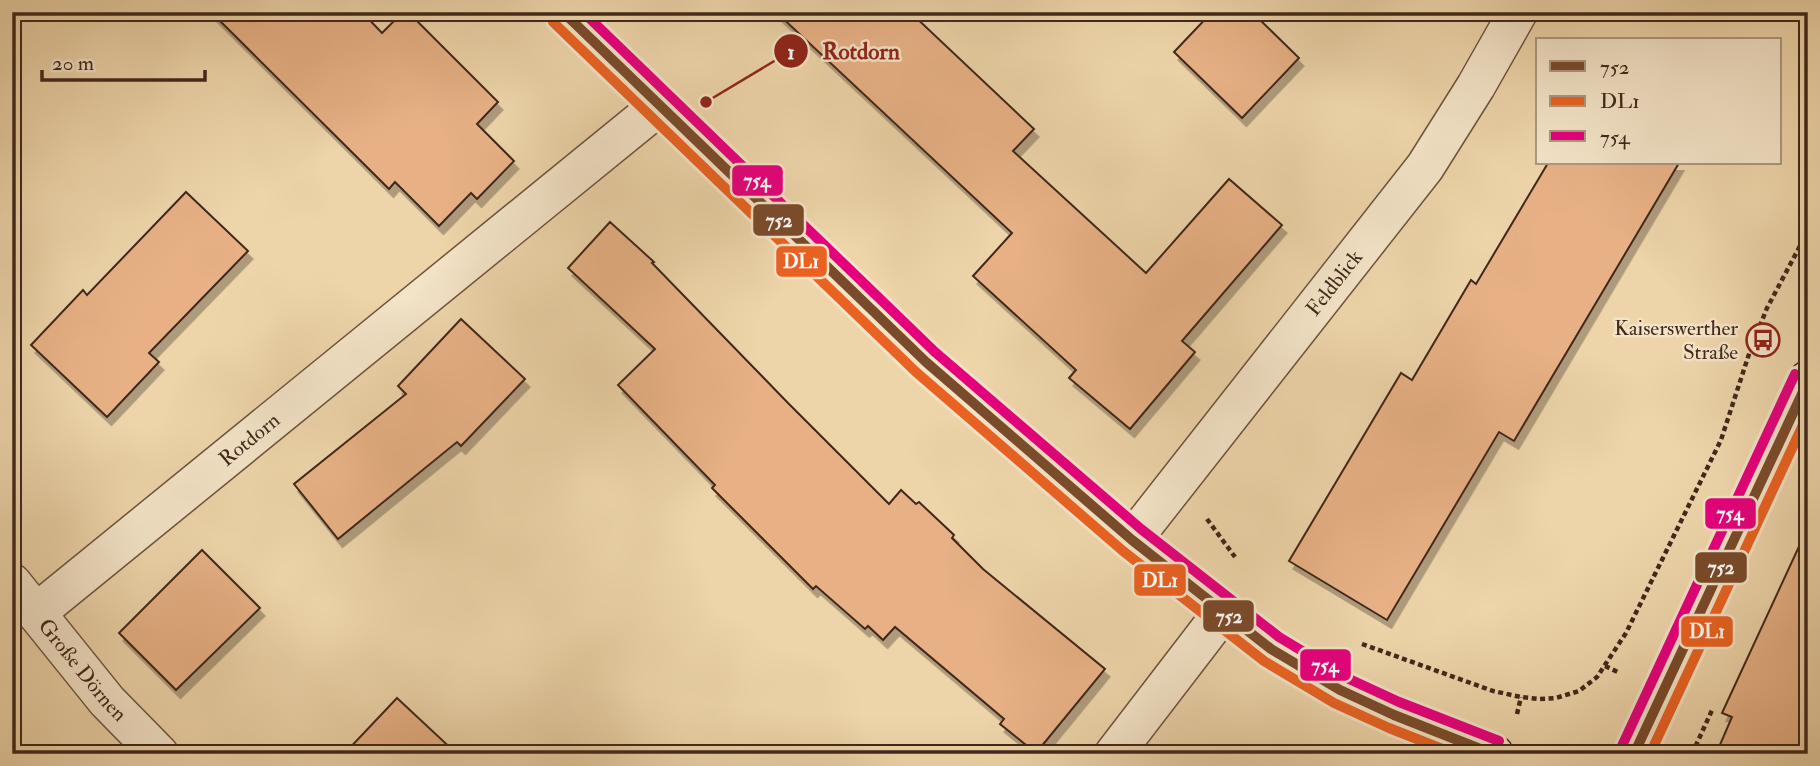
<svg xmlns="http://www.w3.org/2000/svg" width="1820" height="766" font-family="'IM FELL Double Pica',serif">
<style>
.building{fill:#e7b185;stroke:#41281b;stroke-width:2;filter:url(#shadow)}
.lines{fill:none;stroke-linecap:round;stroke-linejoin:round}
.street-casing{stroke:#6c533e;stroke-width:41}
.secondary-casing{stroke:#41281b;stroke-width:41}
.path{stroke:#41281b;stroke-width:4.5;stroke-dasharray:5 3.5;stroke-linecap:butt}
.street{stroke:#f3e3c7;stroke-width:38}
.secondary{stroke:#f3e3c7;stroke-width:38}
.bus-1-casing{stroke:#f3e3c7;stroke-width:16}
.bus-2-casing{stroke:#f3e3c7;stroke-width:16}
.bus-3-casing{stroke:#f3e3c7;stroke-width:16}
.bus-1{stroke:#7a4b2a;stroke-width:10}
.bus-2{stroke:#e96222;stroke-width:10}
.bus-3{stroke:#e5007d;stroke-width:10}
.labels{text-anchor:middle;stroke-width:5;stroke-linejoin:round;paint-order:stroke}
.street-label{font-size:21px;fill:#41281b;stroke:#f3e3c7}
.poi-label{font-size:21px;fill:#41281b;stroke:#f3e3c7;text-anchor:end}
.leader{fill:none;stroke:#8f2418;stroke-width:2.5}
.callout-dot{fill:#8f2418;stroke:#f3e3c7;stroke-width:2.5}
.mark-label{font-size:21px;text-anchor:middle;font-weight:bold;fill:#fff}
.callout-label{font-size:23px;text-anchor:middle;font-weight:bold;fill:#8f2418;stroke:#f3e3c7;stroke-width:5;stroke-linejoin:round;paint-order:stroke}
.line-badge{stroke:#f3e3c7;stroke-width:2.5}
.badge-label{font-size:19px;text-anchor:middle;font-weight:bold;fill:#fff}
</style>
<defs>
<filter id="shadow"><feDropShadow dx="4.5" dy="8" stdDeviation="0" flood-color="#0004"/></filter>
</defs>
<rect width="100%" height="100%" fill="#edd4a9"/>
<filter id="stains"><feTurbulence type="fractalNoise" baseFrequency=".00286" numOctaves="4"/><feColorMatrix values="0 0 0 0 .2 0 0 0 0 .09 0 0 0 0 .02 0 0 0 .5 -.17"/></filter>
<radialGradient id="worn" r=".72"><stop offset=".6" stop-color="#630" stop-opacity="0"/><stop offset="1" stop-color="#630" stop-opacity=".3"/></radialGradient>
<g class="building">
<path d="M211 12H362L382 33 403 12H408L498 102 477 124 514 161 477 199 471 193 439 226 395 182 389 189Z"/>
<path d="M776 12H910L1034 129 1013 151 1146 273 1229 179 1282 225 1182 341 1195 352 1130 429 1069 378 1076 370 973 276 1012 233Z"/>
<path d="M1212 12H1252L1299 58 1242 118 1174 52Z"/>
<path d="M1548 163H1679L1514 441 1499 432 1387 620 1289 561 1401 373 1412 380 1471 280 1476 284Z"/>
<path d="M186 192 248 251 149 353 159 362 107 417 31 345 83 290 87 295Z"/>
<path d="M610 222 654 262 652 263 789 404 889 504 901 490 916 504 919 502 954 535 952 538 983 569 1105 669 1036 753 1000 724 1004 719 895 627 883 640 868 626 865 629 816 586 813 589 712 488 715 485 618 385 655 349 568 268Z"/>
<path d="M461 319 525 379 461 446 457 442 338 539 294 484 406 394 398 386Z"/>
<path d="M1808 527V754H1716L1732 717 1722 713Z"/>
<path d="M202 550 260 608 176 690 119 633Z"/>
<path d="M397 698 457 754H344Z"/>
</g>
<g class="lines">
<defs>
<g id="street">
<path id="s1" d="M1132 540 1425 167 1476 86 1518 12"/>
<path id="s2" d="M12 583 107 701 159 754"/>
<path id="s3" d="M36 613 659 106"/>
<path d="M1114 754 1223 612"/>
</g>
<g id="secondary">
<path d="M563 12 659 106 926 362 1132 540 1271 649 1340 690 1394 715 1494 754"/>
<path d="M1634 754 1808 380"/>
</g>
</defs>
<use href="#street" class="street-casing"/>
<use href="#secondary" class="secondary-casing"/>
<g class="path">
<path d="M1207 519 1235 557"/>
<path d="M1362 644 1493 691 1521 697 1539 699 1556 698 1579 691 1597 677 1626 633 1721 440 1750 351 1767 308 1808 231"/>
<path d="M1605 666 1620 673"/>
<path d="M1517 714 1521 697"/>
<path d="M1692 754 1713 708"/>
</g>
<use href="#street" class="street"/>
<use href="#secondary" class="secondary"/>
<defs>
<g id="bus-1">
<path d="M563 12 926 362 1132 540 1271 649 1340 690 1394 715 1493 754"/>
<path d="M1634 754 1808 381"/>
</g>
<g id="bus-2">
<path d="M553 22 916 372 1123 551 1264 661 1334 703 1389 728 1455 754"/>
<path d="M1650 754 1808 414"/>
</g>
<g id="bus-3">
<path d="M583 12 935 352 1141 529 1279 637 1347 678 1399 702 1499 741"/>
<path d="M1621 748 1795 374"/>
</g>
</defs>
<use href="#bus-1" class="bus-1-casing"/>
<use href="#bus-2" class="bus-2-casing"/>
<use href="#bus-3" class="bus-3-casing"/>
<use href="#bus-1" class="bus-1"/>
<use href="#bus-2" class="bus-2"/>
<use href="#bus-3" class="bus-3"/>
</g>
<defs>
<symbol id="bus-ring" viewBox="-11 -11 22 22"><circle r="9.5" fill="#f3e3c7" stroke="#8f2418" stroke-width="1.5"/><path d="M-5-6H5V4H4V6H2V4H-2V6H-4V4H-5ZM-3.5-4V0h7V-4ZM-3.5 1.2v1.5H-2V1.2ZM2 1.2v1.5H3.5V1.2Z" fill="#8f2418"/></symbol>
</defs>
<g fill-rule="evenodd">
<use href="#bus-ring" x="1744" y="321" width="38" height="38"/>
</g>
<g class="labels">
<g class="street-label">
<text dy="7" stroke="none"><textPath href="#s1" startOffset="327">Feldblick</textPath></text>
<text dy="7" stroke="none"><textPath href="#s3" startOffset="275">Rotdorn</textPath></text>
<text dy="7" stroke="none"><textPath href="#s2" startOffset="112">Große Dörnen</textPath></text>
</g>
<g class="poi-label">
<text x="1738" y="335">Kaiserswerther<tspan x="1738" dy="24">Straße</tspan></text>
</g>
</g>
<path class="leader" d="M706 102L791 51"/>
<g class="callout-dot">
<circle cx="706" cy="102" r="7"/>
<circle cx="791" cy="51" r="18"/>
</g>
<g class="mark-label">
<text x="791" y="59">1</text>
</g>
<g class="callout-label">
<text x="861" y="59">Rotdorn</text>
</g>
<g class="line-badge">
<rect x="731" y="164" width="53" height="33" rx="7" fill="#e5007d"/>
<rect x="752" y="203" width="53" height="34" rx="7" fill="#7a4b2a"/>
<rect x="775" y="245" width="53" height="33" rx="7" fill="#e96222"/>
<rect x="1704" y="497" width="53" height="33" rx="7" fill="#e5007d"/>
<rect x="1694" y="551" width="54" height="33" rx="7" fill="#7a4b2a"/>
<rect x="1133" y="563" width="54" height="34" rx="7" fill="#e96222"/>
<rect x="1202" y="599" width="53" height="34" rx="7" fill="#7a4b2a"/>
<rect x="1680" y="615" width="54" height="33" rx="7" fill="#e96222"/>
<rect x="1299" y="648" width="53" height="34" rx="7" fill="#e5007d"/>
</g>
<g class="badge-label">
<text x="757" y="187">754</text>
<text x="779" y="227">752</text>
<text x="801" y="268">DL1</text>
<text x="1730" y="520">754</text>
<text x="1721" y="574">752</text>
<text x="1160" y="587">DL1</text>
<text x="1229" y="623">752</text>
<text x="1707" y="638">DL1</text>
<text x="1325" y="672">754</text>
</g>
<rect width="1820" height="766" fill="none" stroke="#edd4a9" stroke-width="42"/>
<rect x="14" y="14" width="1792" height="738" fill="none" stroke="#41281b" stroke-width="3.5"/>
<rect x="21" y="21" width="1778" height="724" fill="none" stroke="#41281b" stroke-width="2"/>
<rect x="1536" y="38" width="245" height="126" fill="#f3e3c7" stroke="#ac9882" stroke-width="2"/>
<rect x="1550" y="61" width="35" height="10" fill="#7a4b2a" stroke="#ac9882" stroke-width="2"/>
<text x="1600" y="74" font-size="21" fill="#41281b">752</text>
<rect x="1550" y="96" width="35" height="10" fill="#e96222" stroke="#ac9882" stroke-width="2"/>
<text x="1600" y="108" font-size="21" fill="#41281b">DL1</text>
<rect x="1550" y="131" width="35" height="10" fill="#e5007d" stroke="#ac9882" stroke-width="2"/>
<text x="1600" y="144" font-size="21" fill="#41281b">754</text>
<path d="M42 70v10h163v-10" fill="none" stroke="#41281b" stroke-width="3.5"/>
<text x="52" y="70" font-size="21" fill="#41281b" stroke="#f3e3c7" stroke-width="5" paint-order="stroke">20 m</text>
<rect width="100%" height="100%" filter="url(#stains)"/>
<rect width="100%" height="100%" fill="url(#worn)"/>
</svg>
